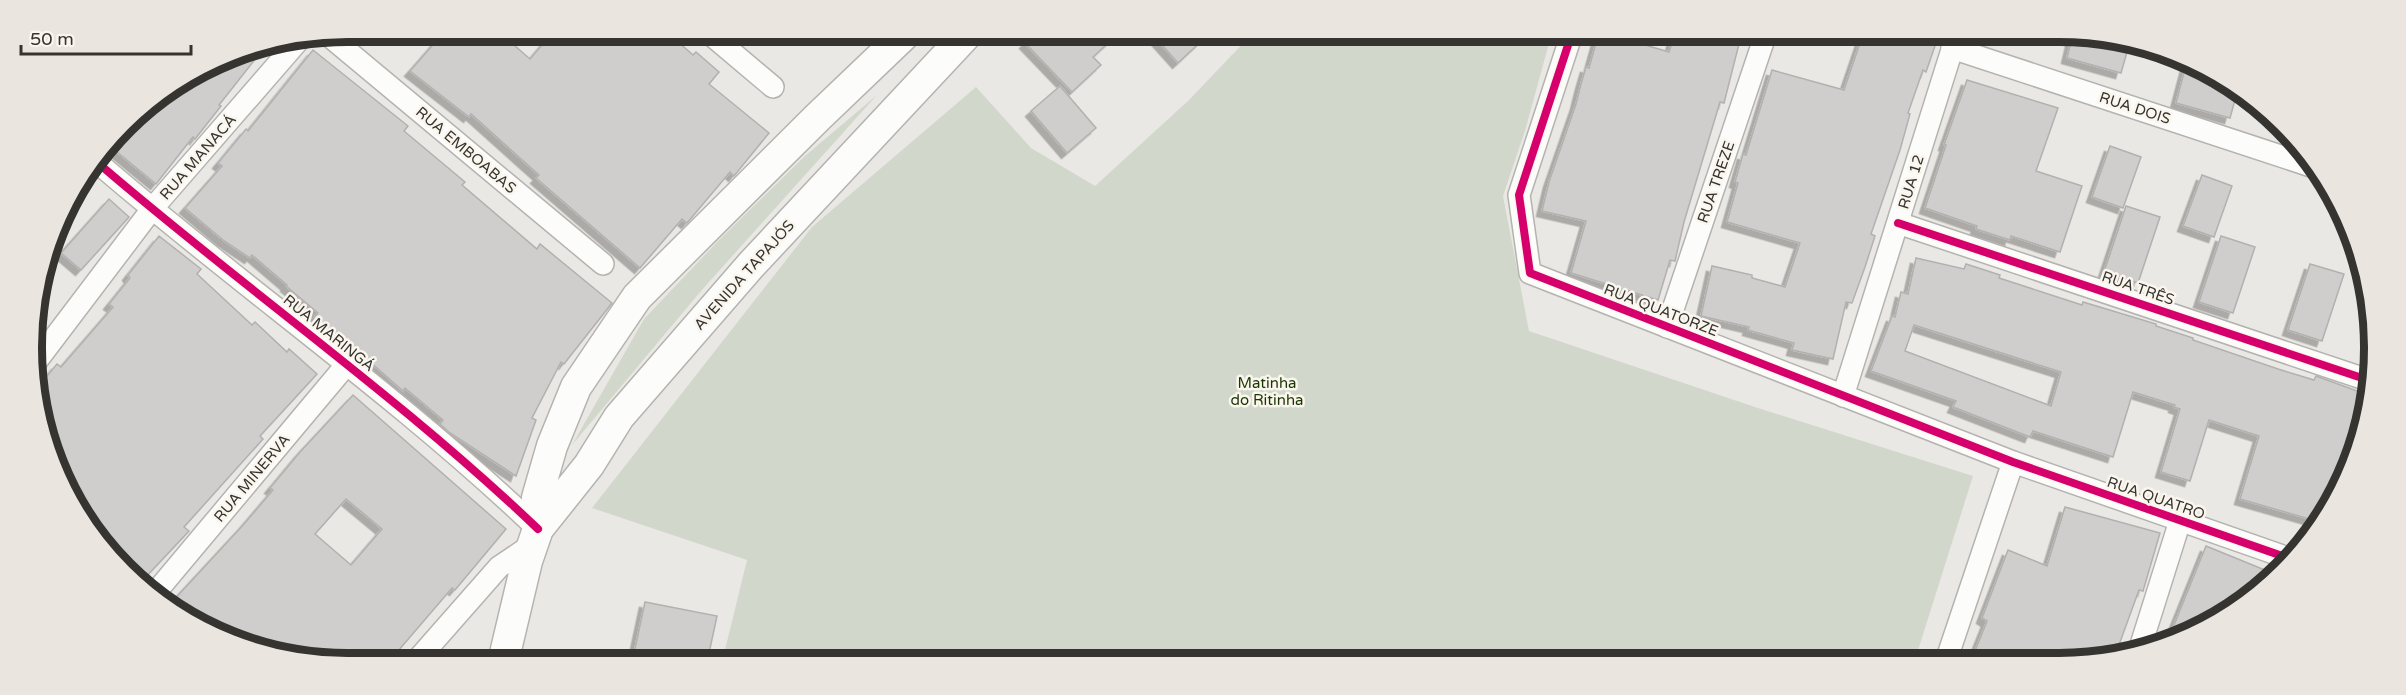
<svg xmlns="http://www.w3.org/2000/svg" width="2406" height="695" font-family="'Varela Round',sans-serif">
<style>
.green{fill:#d1d8cb}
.building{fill:#d0cecd;stroke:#b2b0b0;stroke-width:1.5;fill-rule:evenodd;filter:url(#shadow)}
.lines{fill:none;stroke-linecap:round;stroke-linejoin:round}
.minor-casing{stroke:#b5b3b0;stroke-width:24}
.secondary-casing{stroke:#b5b3b0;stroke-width:33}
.minor{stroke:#fcfcfb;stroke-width:21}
.secondary{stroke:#fcfcfb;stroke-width:30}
.cycleway-casing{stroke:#faf6ee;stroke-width:11}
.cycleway{stroke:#d6006c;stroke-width:8}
.labels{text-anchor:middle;stroke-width:5;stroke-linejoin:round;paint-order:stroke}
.street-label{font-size:15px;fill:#363431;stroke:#faf6ee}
.park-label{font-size:15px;fill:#1a3503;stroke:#faf6ee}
.rim{fill:none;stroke:#363431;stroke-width:8}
</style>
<defs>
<filter id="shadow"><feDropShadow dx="-5.5" dy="5.5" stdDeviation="0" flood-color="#0004"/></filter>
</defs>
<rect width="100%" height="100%" fill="#eae8e4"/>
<g class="green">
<path d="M1251 35 1551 36 1525 131 1503 196 1529 331 1755 407 1973 476 1915 660 723 658 747 560 592 508 812 227 976 87 1031 148 1095 186 1189 100Z"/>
<path d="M877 95 701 291 572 445 644 319 718 241 805 156Z"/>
</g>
<g class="building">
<path d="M444 32H499L530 59 553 32 668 33 693 55 696 52 719 72 709 84 769 133 734 176 730 172 687 223 682 219 640 268 536 178 539 175 471 114 469 117 410 71Z"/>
<path d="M1035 34H1118L1093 57 1101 65 1072 92 1025 43Z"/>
<path d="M1152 34H1209L1178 63Z"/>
<path d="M1598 36H1615L1669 52 1674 36H1726L1740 40 1724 103 1720 102 1684 222 1675 261 1670 260 1658 300 1571 273 1586 221 1542 211 1549 182 1576 104 1581 84 1586 67 1589 68Z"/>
<path d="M1862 37H1926L1937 40 1926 72 1923 70 1908 113 1910 114 1900 150 1871 234 1875 236 1865 267 1852 303 1846 302 1833 359 1792 350 1794 343 1748 330 1749 327 1701 316 1712 266 1752 275V278L1785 287 1800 243 1727 222 1738 183 1735 182 1743 154 1746 155 1772 70 1844 90Z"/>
<path d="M2072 37 2120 38 2130 42 2121 73 2067 58Z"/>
<path d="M264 48 219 105 221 106 195 139 193 137 156 184 111 147 139 110 227 55Z"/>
<path d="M313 50 408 126 404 131 465 182 462 185 537 249 540 244 612 303 564 364 561 362 532 418 536 420 516 476 450 433 440 424 443 420 405 388 403 391 343 338 342 340 314 317 318 313 286 286 287 285 252 255 250 258 223 240 185 208 222 166 218 163 246 129 248 131Z"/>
<path d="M2186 65 2234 85 2238 89 2230 118 2176 103Z"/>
<path d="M1967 80 2058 108 2036 171 2082 186 2060 252 2011 236 2010 240 1976 229 1977 226 1925 208 1946 145H1944Z"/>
<path d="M1060 86 1096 128 1067 153 1031 111Z"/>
<path d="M2110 146 2141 157 2123 208 2092 197Z"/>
<path d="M2202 175 2232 186 2214 237 2183 226Z"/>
<path d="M109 199 129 217 81 270 61 253Z"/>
<path d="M2126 206 2160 217 2138 283 2104 272Z"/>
<path d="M159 236 201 269 197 274 252 325 255 322 287 352 289 349 317 374 260 436 263 439 184 527 189 531 143 580 97 540 42 430 38 387 57 364 61 367 113 307 109 304 130 278 128 275Z"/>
<path d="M2221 236 2255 247 2233 313 2199 302Z"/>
<path d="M1916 258 1964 269 1966 264 2000 275 1999 278 2082 305 2083 302 2156 324V326L2193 338V340L2278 369 2314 380 2316 376 2368 395V409L2332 505 2320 522 2240 499 2259 436 2209 420 2190 481 2161 472 2180 409 2174 407 2175 405 2133 392 2113 457 2033 431 2030 437 1953 407 1956 401 1871 371 1892 316 1895 317 1901 292 1908 294ZM1914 325 2061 372 2051 406 1905 351Z"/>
<path d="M2310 264 2344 274 2322 341 2288 330Z"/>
<path d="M353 395 506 529 455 590 452 588 392 658 286 657 268 644 263 649 189 621 170 604 244 524 273 490 270 488 300 452ZM346 499 382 529 351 565 315 534Z"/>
<path d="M2065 507 2160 533 2143 591 2139 590 2115 656 2099 661H1971L1987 621 1982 618 2008 550 2047 566Z"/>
<path d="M2206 546 2277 575 2198 631 2168 640Z"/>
<path d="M645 602 717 616 708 658H633Z"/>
</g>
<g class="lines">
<defs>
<g id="minor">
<path d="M709 33 773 87"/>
<path d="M328 35 603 264"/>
<path d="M1571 36 1519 195 1530 273 2013 462 2291 559"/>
<path d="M1952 48 2317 168"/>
<path d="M98 163C243 288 400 397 538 529"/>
<path d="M1898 223 2368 380"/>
<path d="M1667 327 1765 36"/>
<path d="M36 362 152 209 298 41"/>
<path d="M1843 396 1956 37"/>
<path d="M156 592 347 364"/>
<path d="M2140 648 2180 521"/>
<path d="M419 658 499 567 533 544"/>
<path d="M1946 661 2013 462"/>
</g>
<g id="secondary">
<path d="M538 529 537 498 552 446 576 387 637 297 817 118 906 33"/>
<path d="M504 658 527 561 538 529 589 465 619 417 751 265 967 34"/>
</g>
</defs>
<use href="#minor" class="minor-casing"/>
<use href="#secondary" class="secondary-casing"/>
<use href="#minor" class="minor"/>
<use href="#secondary" class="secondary"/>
<defs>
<g id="cycleway">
<path d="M1571 36 1519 195 1530 273 2013 462 2291 559"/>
<path d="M98 163C243 288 400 397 538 529"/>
<path d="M1898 223 2368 380"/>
</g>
</defs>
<use href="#cycleway" class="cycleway-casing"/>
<use href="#cycleway" class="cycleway"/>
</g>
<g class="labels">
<g class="street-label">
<text transform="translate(2135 108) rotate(18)" y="5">RUA DOIS</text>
<text transform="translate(466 150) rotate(40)" y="5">RUA EMBOABAS</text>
<text transform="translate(198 157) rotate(-49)" y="5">RUA MANACÁ</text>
<text transform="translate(1716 182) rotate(-71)" y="5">RUA TREZE</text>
<text transform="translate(1911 182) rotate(-73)" y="5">RUA 12</text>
<text transform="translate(744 275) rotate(-48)" y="5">AVENIDA TAPAJÓS</text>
<text transform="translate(2138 288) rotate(19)" y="5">RUA TRÊS</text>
<text transform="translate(1661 310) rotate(21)" y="5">RUA QUATORZE</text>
<text transform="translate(329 333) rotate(39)" y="5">RUA MARINGÁ</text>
<text transform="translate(252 478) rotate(-50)" y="5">RUA MINERVA</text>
<text transform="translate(2156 498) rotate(19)" y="5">RUA QUATRO</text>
</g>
<g class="park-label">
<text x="1267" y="388">Matinha<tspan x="1267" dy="17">do Ritinha</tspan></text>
</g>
</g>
<path d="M0 0H2406V695H0ZM347 42H2059A305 305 0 0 1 2364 347V348A305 305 0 0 1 2059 653H347A305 305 0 0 1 42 348V347A305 305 0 0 1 347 42Z" fill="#eae6df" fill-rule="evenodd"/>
<path class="rim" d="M347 42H2059A305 305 0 0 1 2364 347V348A305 305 0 0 1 2059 653H347A305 305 0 0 1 42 348V347A305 305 0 0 1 347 42Z"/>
<path d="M21 45v9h170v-9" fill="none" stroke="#363431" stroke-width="3"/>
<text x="30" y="45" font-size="18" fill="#363431" stroke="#faf6ee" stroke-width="4.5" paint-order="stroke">50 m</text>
</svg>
